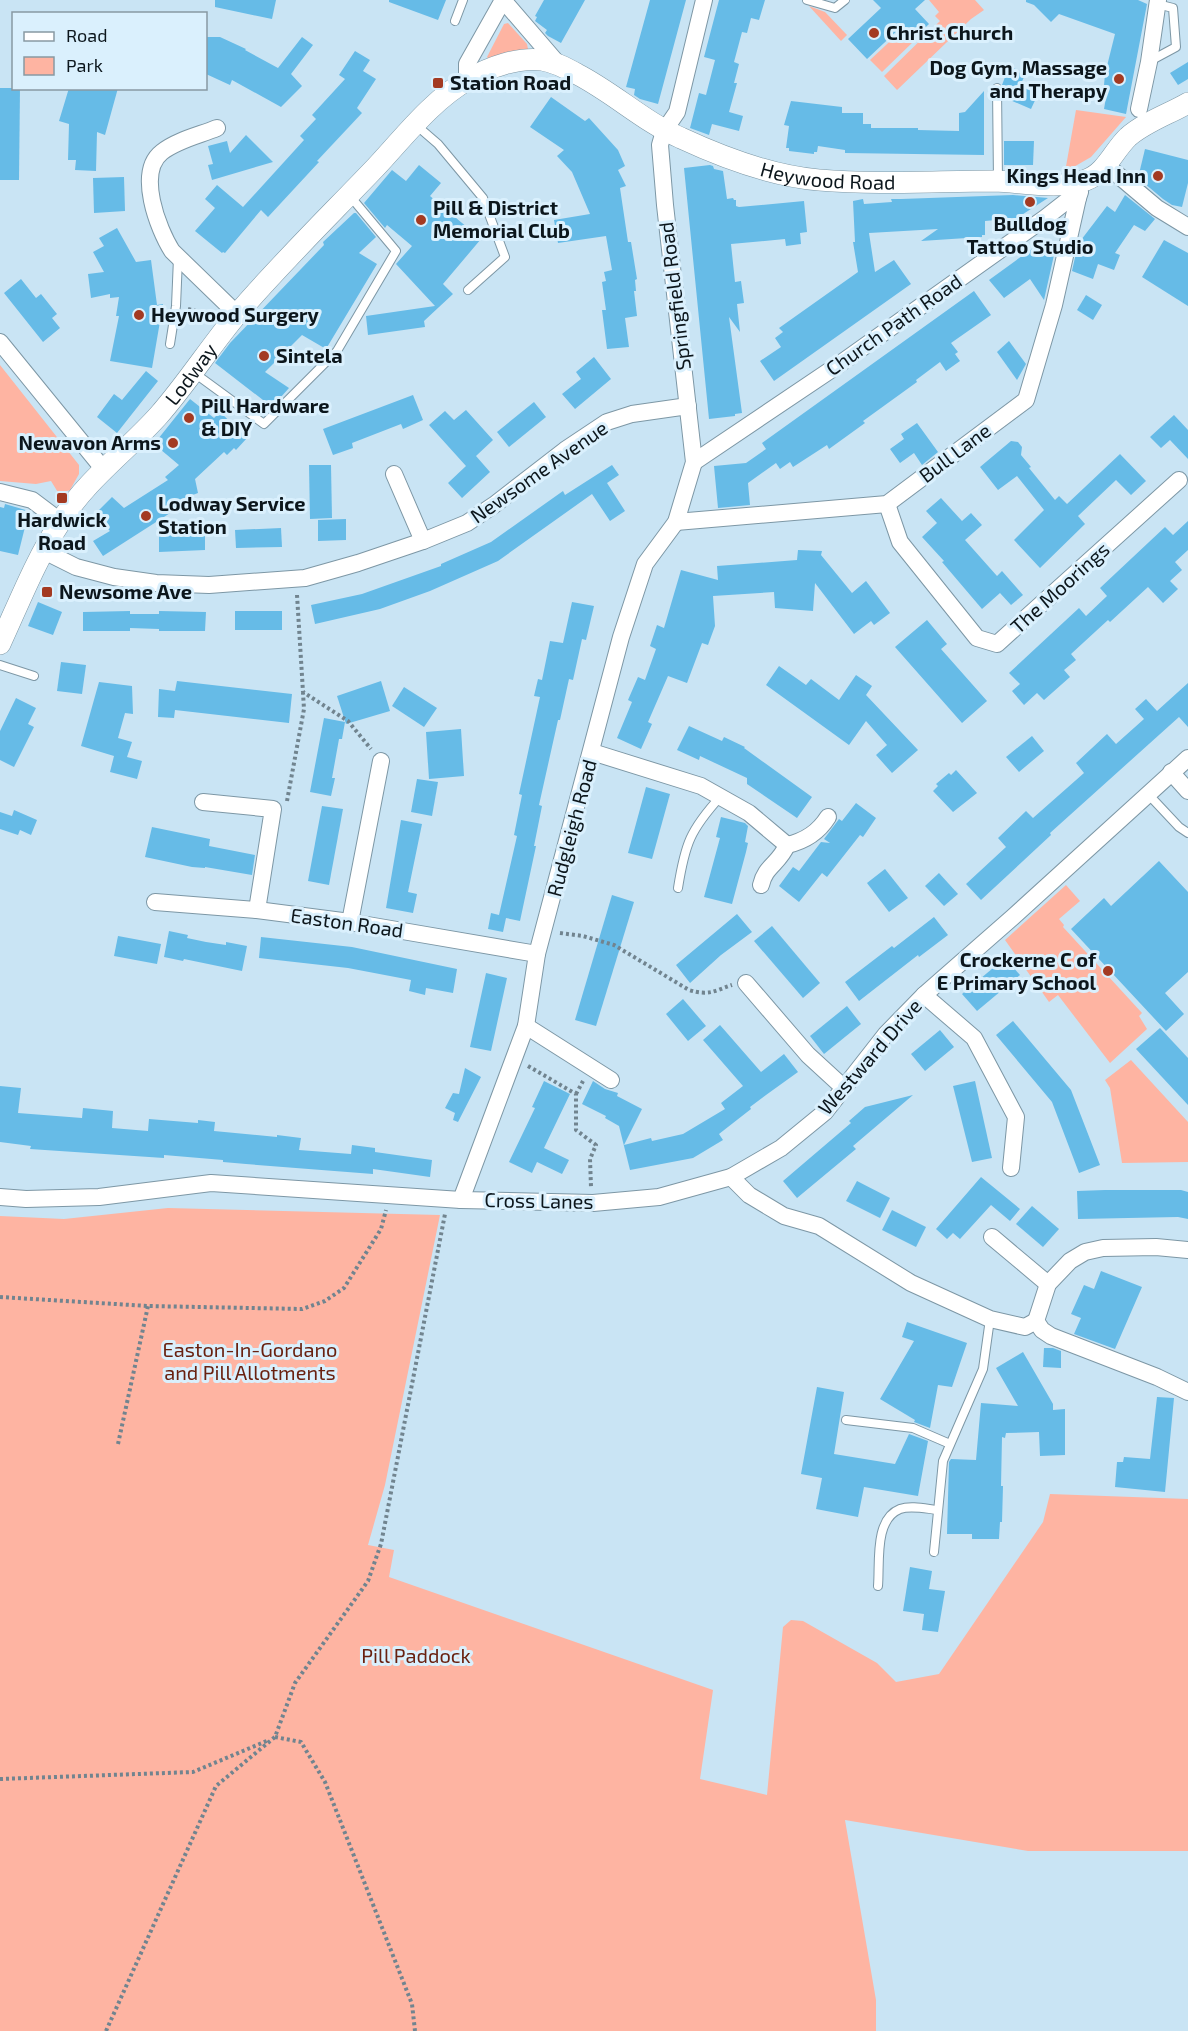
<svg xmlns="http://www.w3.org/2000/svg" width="1188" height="2031" font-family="'Exo 2',sans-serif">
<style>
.green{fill:#feb4a2}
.building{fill:#66bbe7}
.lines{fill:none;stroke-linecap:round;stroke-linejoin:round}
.service-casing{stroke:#7d97a5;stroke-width:10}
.minor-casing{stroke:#7d97a5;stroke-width:18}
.tertiary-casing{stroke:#7d97a5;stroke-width:22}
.path{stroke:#71848f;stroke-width:4;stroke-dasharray:3 3;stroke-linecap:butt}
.service{stroke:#fff;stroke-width:8}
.minor{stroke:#fff;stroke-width:16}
.tertiary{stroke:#fff;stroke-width:21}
.poi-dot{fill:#a33a22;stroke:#daf0fd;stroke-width:2}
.labels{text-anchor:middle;stroke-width:6;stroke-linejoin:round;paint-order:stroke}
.poi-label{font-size:20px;font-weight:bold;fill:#0c161c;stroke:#daf0fd;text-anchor:start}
.street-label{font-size:20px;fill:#0c161c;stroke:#daf0fd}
.park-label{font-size:20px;fill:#692110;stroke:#daf0fd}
</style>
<rect width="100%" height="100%" fill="#c9e4f4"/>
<g class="green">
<path d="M929 0H975L984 10 971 19 897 90 884 76 940 21 935 16 939 12Z"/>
<path d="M809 6 825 12 847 35 841 41Z"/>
<path d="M508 23 527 44 528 49 490 61 487 57 504 24Z"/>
<path d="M902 30 913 42 882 72 870 60Z"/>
<path d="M1076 110 1126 117 1091 157 1065 172Z"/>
<path d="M0 365 79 465V474L70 490 59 494 51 481 36 484 0 481Z"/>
<path d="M1066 885 1080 901 1059 919 1064 925 1063 927 1142 1013 1139 1016 1147 1029 1110 1063 1058 995 1049 1002 1005 940Z"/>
<path d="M1131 1060 1188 1122V1162L1122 1163 1110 1088 1105 1080Z"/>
<path d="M168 1208 440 1215 385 1485 368 1545 394 1550 389 1577 713 1690 700 1779 767 1795 783 1627 791 1620 803 1621 877 1663 896 1682 939 1674 1043 1522 1050 1494 1188 1499V1851H1028L845 1820 876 2000V2031H0V1216L64 1219Z"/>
</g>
<g class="building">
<path d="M215 0H276L272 19 215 7Z"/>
<path d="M389 0H446L438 20 389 2Z"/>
<path d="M544 0H585L561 43 548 36 545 33 547 30 535 21 537 17 535 16Z"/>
<path d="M650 0H686L658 104 640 99 634 95 635 89 626 87Z"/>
<path d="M719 0H765L759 20 751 18 747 33 742 32 734 62 739 64 734 83H737L729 112 743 116 739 131 712 124 709 135 690 128 699 93 706 95 715 60 704 57Z"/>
<path d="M873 0H925L915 9 929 24 912 40 900 28 867 59 848 39 881 8Z"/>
<path d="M1026 0H1138L1147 4 1126 114 1104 109 1108 86 1104 85 1105 74 1115 34 1059 14 1051 22 1034 5 1026 2Z"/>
<path d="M206 37H220L246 49 245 50 278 68 302 37 313 45 291 74 302 86 281 107 232 80 230 85 206 74Z"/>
<path d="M355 51 370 60 363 71 376 79 357 108 362 113 317 161 319 162 268 217 261 210 225 253 223 252 222 253 195 231 215 208 205 199 217 185 243 207 304 140 300 136 316 119 312 115 345 79 339 75Z"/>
<path d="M1188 62V79L1178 85 1170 73Z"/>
<path d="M1010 64 1024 77 1020 86 1038 94 1031 109 1003 97 1002 85Z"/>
<path d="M0 88H20L19 180H0Z"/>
<path d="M69 88H118L105 135 97 132 96 171 75 170 76 160H68L69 124 59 121Z"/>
<path d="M984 91V155L845 153V150L818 146 817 152H814V154L789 151V148H786L789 126 784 125 791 101 842 107V113H863V124H871V128H918V130L959 131V113L965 112Z"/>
<path d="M551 97 585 121 589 118 618 150 625 166 618 170 626 186 620 188 628 242H631L637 279 635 280 636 291H634L637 316 625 318 629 347 607 349 602 310H606L602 282 606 281 604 272 612 270 606 236 558 243 554 220 590 214 572 172 557 156 564 150 530 127Z"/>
<path d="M246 135 273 162 212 180 208 165 213 164 208 146 227 141 230 153Z"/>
<path d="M1004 141H1034L1033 165H1004Z"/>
<path d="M1145 149 1188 160V183L1182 207 1172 205 1163 199 1138 178Z"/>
<path d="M419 165 441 183 430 196 481 239 443 284 453 294 424 321 425 327 368 335 366 316 435 306 396 264 412 246 387 225 385 228 364 203 392 170 406 181Z"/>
<path d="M710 165 713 166 714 169 723 171 727 199 733 198 734 200H736V206L739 207 804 201 807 232 800 233 801 244 786 246 785 239 731 244 735 282 741 281 744 303 737 304 740 332 729 317 742 413 735 414V416L709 419 684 168Z"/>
<path d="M124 177 125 211 94 213 93 178Z"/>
<path d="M1013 195 1048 198 1017 218 985 221V235H982V237L921 241 938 229 869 233 875 272 894 260 911 284 774 381 760 361 781 347 775 338 783 332 779 328 858 272 853 242H855L853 201 863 199 864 204 892 202 891 199H901Z"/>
<path d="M1125 195 1155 219 1145 231 1134 225 1115 253 1120 255 1114 270 1098 264 1093 279 1072 271 1078 244 1107 206 1115 212Z"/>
<path d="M354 213H356L376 237 359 253 377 264 326 349 302 335 265 372 289 388 272 407 215 363 230 343 324 245 323 242Z"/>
<path d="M117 228 136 262 151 260 157 305 163 304 152 368 110 361 119 316H116L119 297 110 298V294L91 298 88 274 104 272 93 252 104 246 99 238Z"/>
<path d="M1044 240 1054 255 1044 300 1030 279 1004 298 989 280Z"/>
<path d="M1164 240 1188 253V306L1142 277Z"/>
<path d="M21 279 36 298 41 294 57 314 52 318 60 328 43 342 4 293Z"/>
<path d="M974 291 991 315 951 343 958 352 955 354 960 361 946 371 940 362 916 380 917 382 863 421 865 423 829 449 827 445 793 467 790 462 780 469 776 463 748 483 750 505 718 508 714 466 746 463 766 449 762 443Z"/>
<path d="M1086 295 1102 305 1093 320 1077 310Z"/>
<path d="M1009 341 1026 364 1017 380 997 352Z"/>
<path d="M594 357 611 379 575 409 562 394 581 379 576 372Z"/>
<path d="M146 371 158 381 117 433 97 417 114 394 122 400Z"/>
<path d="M413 395 423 420 403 429 401 424 352 443 353 448 333 455 323 429Z"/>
<path d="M190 399 214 418 220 412 247 438 236 450 234 448 227 455 224 452 195 479 198 493 174 502 178 508 103 556 93 541 110 531 94 515 112 497 124 508 168 480 165 477 179 465 154 444Z"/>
<path d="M534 402 546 417 509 447 497 432Z"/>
<path d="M466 410 493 440 476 456 490 472 462 498 448 483 466 466 429 425 445 411 454 420Z"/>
<path d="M1174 415 1188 430V459L1170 440 1161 448 1150 437Z"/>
<path d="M917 423 938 452 922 465 914 453 900 463 890 449 904 439 901 434Z"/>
<path d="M1011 441 1018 442 1022 447 1021 455 1031 467 1029 468 1055 500 1059 496 1067 504 1120 454 1146 481 1131 495 1116 480 1078 516 1085 524 1040 568 1014 540 1044 510 1017 476 998 490 980 467Z"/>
<path d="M309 465H331L332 518 310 519Z"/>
<path d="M612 465 619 475 607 483 625 511 610 521 592 494 498 561 430 591 380 609 315 624 311 605 362 594 441 566V564L491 542 563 491 565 495Z"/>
<path d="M941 498 962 521 971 513 982 525 965 540 997 576 1002 571 1023 595 1011 605 1000 593 982 609 942 562 944 561 922 537 937 523 926 511Z"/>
<path d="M5 504 29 511 18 555 0 551V507L4 508Z"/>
<path d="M346 519V540L318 541V520Z"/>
<path d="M1188 521V550L1175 562 1182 570 1170 581 1178 589 1163 603 1148 587 1110 622 1108 620 1071 654 1076 660 1064 670 1070 677 1044 700 1037 693 1024 705 1012 691 1020 684 1009 673 1079 608 1086 616 1107 596 1100 588 1165 527 1173 535Z"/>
<path d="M281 528 282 547 236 548 235 530Z"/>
<path d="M205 531V550L159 552V533Z"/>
<path d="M798 550 822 551 821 555 852 593 866 581 890 613 874 625 871 621 854 634 815 583 813 611 775 608 774 592 713 596 715 626 708 645 702 643 687 683 668 676 648 722 652 724 641 749 617 738 632 702 628 700 638 677 645 680 656 649 650 646 657 625 664 628 681 570 718 580 717 566 797 560Z"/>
<path d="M38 602 62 612 53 635 28 626Z"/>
<path d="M572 602 594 606 586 640 582 639 573 680 569 679 560 720H558L539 805 542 806 534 846H536L520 921 506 918 503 932 488 929 491 913 499 915 517 836 514 835 522 795 519 794 540 697 534 696 538 679 542 680 550 641 563 643Z"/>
<path d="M130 611V614H159V611L206 612 205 631H159V629L130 628V631H83V612Z"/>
<rect x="235" y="611" width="47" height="19"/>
<path d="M927 620 947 644 941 649 987 701 962 723 895 647Z"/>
<path d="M61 662 86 665 82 694 57 691Z"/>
<path d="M779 666 806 685 811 679 839 700 856 675 872 686 866 695 918 750 892 773 876 755 887 745 866 721 849 745 766 685Z"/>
<path d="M177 681 292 694 289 723 175 710 174 718 158 717 159 689 175 691Z"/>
<path d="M381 681 390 711 346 724 337 696Z"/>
<path d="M99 682 132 686 133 714 125 713 118 738 132 742 127 757 142 761 137 779 110 772 114 756 81 746Z"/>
<path d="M1188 683V727L1179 717 1050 833 1051 835 981 900 966 884 1006 847 998 838 1026 811 1033 818 1084 773 1076 763 1107 734 1116 744 1144 719 1135 709 1146 699 1157 711Z"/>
<path d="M404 687 437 708 424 727 392 706Z"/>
<path d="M16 698 36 708 28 724 34 727 14 767 0 760V731Z"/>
<path d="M324 718 345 722 342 739H339L332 778H335L331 796 310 792Z"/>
<path d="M689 726 722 741 724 737 745 747 744 748 812 797 797 818 747 784V778L700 756 699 760 677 750Z"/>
<path d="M461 729 464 776 429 779 426 732Z"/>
<path d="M1032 736 1044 751 1019 772 1006 757Z"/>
<path d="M956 770 977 793 953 812 933 791 938 786 936 784 949 773 951 775Z"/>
<path d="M417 779 438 782 432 816 411 812Z"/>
<path d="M646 787 670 794 652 859 628 853Z"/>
<path d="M856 803 876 818 863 837 860 835 827 877 822 873 799 902 779 886 793 867 799 871 821 842 830 843 824 839 839 819 842 821Z"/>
<path d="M322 806 343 809 329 885 308 881Z"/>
<path d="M14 810 37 820 31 835 20 830 18 835 0 829V812L12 816Z"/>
<path d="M721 817 745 823 748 826 745 842 748 843 746 852 732 904 704 897 720 838 716 837Z"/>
<path d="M401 820 422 824 408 892 417 894 413 913 386 908Z"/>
<path d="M152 827 210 839 209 846 255 855 252 875 205 867V868L192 867 145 857Z"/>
<path d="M1159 861 1188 892V972L1165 993 1184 1014 1166 1031 1071 929 1104 898 1111 906Z"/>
<path d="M885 869 908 898 889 912 867 883Z"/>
<path d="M939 873 958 894 944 906 925 886Z"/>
<path d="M612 895 634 902 596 1026 575 1020Z"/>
<path d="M737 914 752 932 721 955 690 983 676 965Z"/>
<path d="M934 917 948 935 919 957 918 955 859 1001 845 982 892 946 894 948Z"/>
<path d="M772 926 820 983 803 998 754 941Z"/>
<path d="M169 931 188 935 187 938 206 942 226 945V942L247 946 242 971 184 959 183 961 164 957Z"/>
<path d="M118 936 161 944 157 964 114 956Z"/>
<path d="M261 937 352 947 457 969 453 993 426 988 425 995 409 991 411 980 348 968 259 958Z"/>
<path d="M1005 958 1020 975 977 1011 962 994Z"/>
<path d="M486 973 507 978 491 1051 470 1047Z"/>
<path d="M683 999 706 1026 688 1041 666 1014Z"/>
<path d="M847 1006 861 1024 824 1054 810 1036Z"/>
<path d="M1013 1021 1071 1090 1100 1165 1079 1173 1052 1102 996 1035Z"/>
<path d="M720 1025 761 1072 784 1054 798 1072 766 1095 750 1107 751 1109 719 1134 723 1140 693 1158 630 1170 619 1126 605 1118 606 1116 582 1104 593 1081 605 1089 618 1093 617 1096 642 1109 624 1145 651 1138 652 1141 683 1134 725 1109 721 1103 743 1086 703 1040Z"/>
<path d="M1160 1028 1188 1058V1105L1136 1049Z"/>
<path d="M940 1030 954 1047 925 1071 911 1054Z"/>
<path d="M465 1068 481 1077 458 1122 453 1120 455 1113 445 1108 453 1093 459 1094Z"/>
<path d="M544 1081 570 1094 544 1148 569 1160 562 1174 537 1162 532 1173 509 1162 535 1108 532 1107Z"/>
<path d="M975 1081 992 1158 972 1162 953 1086Z"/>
<path d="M0 1086 21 1088 18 1113 82 1118 83 1108 113 1111 112 1128 148 1131 149 1119 198 1123V1120L215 1122 214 1131 277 1137V1135L301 1138 299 1150 351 1154 352 1145 375 1148V1152L432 1160 430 1177 373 1169V1174L246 1164 223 1162V1160L164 1155V1158L30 1149 31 1146 0 1142Z"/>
<path d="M913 1095 853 1146 856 1149 797 1198 783 1181 851 1123 849 1121 865 1107Z"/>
<path d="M981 1177 1020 1209 1010 1221 991 1205 960 1239 953 1233 947 1239 936 1229Z"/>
<path d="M857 1181 890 1198 880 1218 846 1201Z"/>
<path d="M1105 1190H1181L1188 1192V1219L1178 1217 1078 1219 1077 1191Z"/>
<path d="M1032 1206 1059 1229 1043 1247 1016 1224Z"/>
<path d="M892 1210 926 1227 916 1247 882 1230Z"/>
<path d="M1101 1271 1142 1287 1115 1349 1074 1334 1081 1318 1071 1314 1084 1285 1094 1289Z"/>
<path d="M907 1322 967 1343 952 1387 938 1385 930 1428 914 1422 915 1420 880 1399 914 1341 902 1337Z"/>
<path d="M1044 1348H1053L1061 1351V1368L1043 1367Z"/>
<path d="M1023 1352 1053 1404V1410L1065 1409V1455L1040 1456 1039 1432 1006 1433 1005 1438 1002 1437 1001 1486H1003L1002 1522H1000L999 1539H972V1534H947L949 1462 951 1459 976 1460 981 1403 1018 1406 996 1368Z"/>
<path d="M817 1387 844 1392 834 1454 895 1464 909 1434 928 1441 918 1496 864 1487 858 1517 816 1509 822 1478 801 1474Z"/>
<path d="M1157 1397 1174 1398 1165 1492 1115 1487 1117 1462H1123L1124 1457 1150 1459Z"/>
<path d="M910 1567 932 1571 929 1589 945 1591 938 1632 922 1630 924 1614 903 1611Z"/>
</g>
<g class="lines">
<defs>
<g id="service">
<path d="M807 0 835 8 845 0"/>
<path d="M455 21 463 0"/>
<path d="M1150 61 1176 47 1173 8 1157 4"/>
<path d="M997 88 998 181"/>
<path d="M416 125 438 144 483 198 505 257 468 290"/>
<path d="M170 344 176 306 178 258"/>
<path d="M193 372 264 424 337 351 396 251 350 196"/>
<path d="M0 665 34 676"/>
<path d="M1148 794 1179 827 1188 833"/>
<path d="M678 888C685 844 690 830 721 796"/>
<path d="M846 1420 913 1428 950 1444"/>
<path d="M934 1552 943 1461 983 1369 990 1319"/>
<path d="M878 1586C880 1563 874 1519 900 1509 911 1505 927 1509 938 1510"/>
</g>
<g id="minor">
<path d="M503 0 559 65"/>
<path d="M469 79 467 72V64L503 0"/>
<path d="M1139 109 1149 62 1158 0"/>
<path d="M217 128C200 135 177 140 162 152 136 172 158 229 172 251L237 314"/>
<path d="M1106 165 1157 208 1188 227"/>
<path d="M0 342 105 471"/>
<path d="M694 462 841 363 1045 218 1068 200 1078 198 1080 192"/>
<path d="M394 474 423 541"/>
<path d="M0 492 32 500 60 521"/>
<path d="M887 504 900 542 977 638 997 644 1179 480"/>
<path d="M676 522 887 504 1026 400 1054 305 1078 198"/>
<path d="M44 551 76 567 114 577 156 583 209 585 305 578 358 563 423 541 467 523 494 505 565 450 607 422 632 414 688 406"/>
<path d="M592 752 701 786 749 813 787 845"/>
<path d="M1171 772 1188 791"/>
<path d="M203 802 273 809 257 910"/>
<path d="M787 845C805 841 818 833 828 817"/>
<path d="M761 885C765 866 779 864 787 845"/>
<path d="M155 902 257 910 350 922 537 954"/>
<path d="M350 922 381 761"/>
<path d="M746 983 808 1055 844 1088"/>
<path d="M924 995 974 1038 1016 1117 1011 1168"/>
<path d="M526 1026 611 1080"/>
<path d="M731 1177 749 1195 784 1216 819 1226 911 1283 990 1319 1025 1327 1036 1321"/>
<path d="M0 1197 26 1199 99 1197 211 1183 461 1200 593 1203 659 1197 731 1177 781 1148 825 1112 886 1034 924 995 1013 917 1188 758"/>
<path d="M461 1200 526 1026 537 954 621 637 645 564 676 522 694 462 665 205 660 145 664 131 677 112 704 0"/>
<path d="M992 1237 1048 1284"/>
<path d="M1036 1321 1048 1284 1070 1261 1085 1252 1103 1248 1156 1247 1188 1250"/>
<path d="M1036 1321 1042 1330 1051 1336 1157 1377 1188 1392"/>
</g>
<g id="tertiary">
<path id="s1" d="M0 644C19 603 36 559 61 521 86 480 128 450 159 415 188 382 211 345 239 312 282 262 330 215 375 168 404 137 432 100 469 79 490 67 518 57 542 60 555 62 566 68 577 74 614 93 644 122 681 138 724 158 772 176 819 180 878 185 937 181 995 181 1022 182 1061 190 1086 180 1106 173 1114 150 1128 137 1145 122 1169 114 1188 103"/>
</g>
</defs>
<use href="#service" class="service-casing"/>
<use href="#minor" class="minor-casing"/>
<use href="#tertiary" class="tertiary-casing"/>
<g class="path">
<path d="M188 309 213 315"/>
<path d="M297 595 303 692 348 721 371 749"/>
<path d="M287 801 304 709 303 693"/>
<path d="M560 933 583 936 614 945 689 990C709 996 714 991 732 985"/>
<path d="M528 1066 576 1094V1130L596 1145 590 1159 591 1187"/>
<path d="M576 1094 583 1081"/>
<path d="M0 1297 148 1306 302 1309 325 1301 344 1288 381 1229 386 1210"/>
<path d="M118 1444 148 1306"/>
<path d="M275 1737 301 1742 325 1782 412 2004 415 2031"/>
<path d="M0 1779 193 1772 269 1740"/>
<path d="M106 2031 216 1786 275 1737 295 1683 368 1581 381 1544 445 1214"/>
</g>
<use href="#service" class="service"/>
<use href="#minor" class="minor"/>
<use href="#tertiary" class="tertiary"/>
</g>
<g class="poi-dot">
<circle cx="874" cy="33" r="6"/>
<circle cx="1119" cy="79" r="6"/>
<rect x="432" y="77" width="12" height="12" rx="3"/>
<circle cx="1158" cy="176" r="6"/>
<circle cx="1030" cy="202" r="6"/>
<circle cx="421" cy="220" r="6"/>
<circle cx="139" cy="315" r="6"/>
<circle cx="264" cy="356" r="6"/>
<circle cx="189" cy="418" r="6"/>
<circle cx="173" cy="443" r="6"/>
<rect x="56" y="492" width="12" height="12" rx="3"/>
<circle cx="146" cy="516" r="6"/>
<rect x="41" y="586" width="12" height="12" rx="3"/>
<circle cx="1108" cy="971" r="6"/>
</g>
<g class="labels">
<g class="poi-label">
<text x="886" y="40">Christ Church</text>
<text x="1107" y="75" text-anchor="end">Dog Gym, Massage<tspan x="1107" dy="23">and Therapy</tspan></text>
<text x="450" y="90">Station Road</text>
<text x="1146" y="183" text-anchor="end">Kings Head Inn</text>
<text x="433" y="215">Pill &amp; District<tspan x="433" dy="23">Memorial Club</tspan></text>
<text x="1030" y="231" text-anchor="middle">Bulldog<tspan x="1030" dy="23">Tattoo Studio</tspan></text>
<text x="151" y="322">Heywood Surgery</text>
<text x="276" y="363">Sintela</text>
<text x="201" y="413">Pill Hardware<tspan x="201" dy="23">&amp; DIY</tspan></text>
<text x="161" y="450" text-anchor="end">Newavon Arms</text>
<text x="158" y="511">Lodway Service<tspan x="158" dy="23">Station</tspan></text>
<text x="62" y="527" text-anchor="middle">Hardwick<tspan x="62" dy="23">Road</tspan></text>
<text x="59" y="599">Newsome Ave</text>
<text x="1096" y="967" text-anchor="end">Crockerne C of<tspan x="1096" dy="23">E Primary School</tspan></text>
</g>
<g class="street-label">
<text dy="7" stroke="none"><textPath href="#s1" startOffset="1131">Heywood Road</textPath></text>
<text transform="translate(675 296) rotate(-97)" y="7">Springfield Road</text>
<text transform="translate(894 325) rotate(-35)" y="7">Church Path Road</text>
<text dy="7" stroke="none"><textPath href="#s1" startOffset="334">Lodway</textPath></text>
<text transform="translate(955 453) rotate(-37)" y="7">Bull Lane</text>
<text transform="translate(539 472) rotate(-35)" y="7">Newsome Avenue</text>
<text transform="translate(1060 588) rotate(-42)" y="7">The Moorings</text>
<text transform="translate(572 828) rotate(-75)" y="7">Rudgleigh Road</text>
<text transform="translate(347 923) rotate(8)" y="7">Easton Road</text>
<text transform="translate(870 1057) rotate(-49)" y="7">Westward Drive</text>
<text transform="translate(539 1201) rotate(1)" y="7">Cross Lanes</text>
</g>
<g class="park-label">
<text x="250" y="1357">Easton-In-Gordano<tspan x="250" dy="23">and Pill Allotments</tspan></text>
<text x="416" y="1663">Pill Paddock</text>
</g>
</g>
<rect x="12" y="12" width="195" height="78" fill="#daf0fd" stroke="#8899a3" stroke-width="1.5"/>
<rect x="24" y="32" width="30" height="9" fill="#ffffff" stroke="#8899a3" stroke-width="1.5"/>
<text x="66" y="42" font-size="18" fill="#0c161c">Road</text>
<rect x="24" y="57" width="30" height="18" fill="#feb4a2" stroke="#8899a3" stroke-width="1.5"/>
<text x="66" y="72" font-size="18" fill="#0c161c">Park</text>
</svg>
